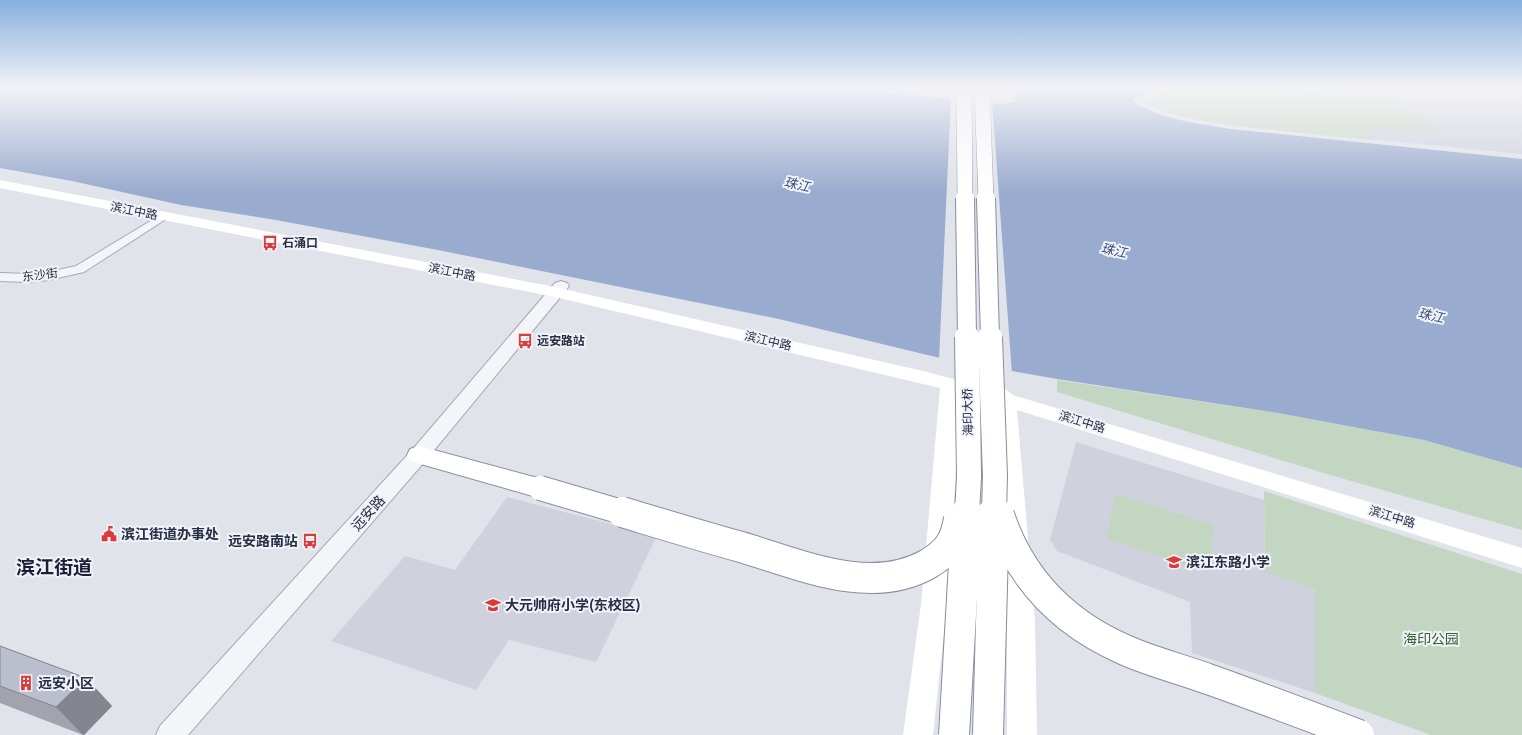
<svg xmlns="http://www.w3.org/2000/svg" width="1522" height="735" font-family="Ubuntu,'Noto Sans SC',sans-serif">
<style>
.built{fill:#cfd2dd}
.green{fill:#c3d6c1}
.water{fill:#99abcf}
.pier{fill:#e1e3eb}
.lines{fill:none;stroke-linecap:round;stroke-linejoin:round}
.minor-casing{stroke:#a5a9b6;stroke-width:2}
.tertiary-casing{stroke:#a5a9b6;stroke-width:2}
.trunk-casing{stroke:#878ea3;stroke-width:2}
.minor{fill:#f4f5f9;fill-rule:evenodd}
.tertiary{fill:#f4f5f9;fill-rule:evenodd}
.secondary{fill:#fff;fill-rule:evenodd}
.trunk{fill:#fff;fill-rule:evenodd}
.trunk-bridge-far3-casing{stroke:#878ea3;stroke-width:16;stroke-linecap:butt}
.trunk-bridge-far2-casing{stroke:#878ea3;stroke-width:20;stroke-linecap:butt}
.trunk-bridge-far1-casing{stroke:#878ea3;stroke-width:26;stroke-linecap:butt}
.trunk-bridge-casing{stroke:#878ea3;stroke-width:32;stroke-linecap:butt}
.trunk-bridge-far3{stroke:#fff;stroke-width:15}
.trunk-bridge-far2{stroke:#fff;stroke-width:18}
.trunk-bridge-far1{stroke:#fff;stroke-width:24}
.trunk-bridge{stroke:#fff;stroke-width:30}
.wall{fill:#a1a3af}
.shaded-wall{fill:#83858f}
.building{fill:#bbbecc;stroke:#83858f}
.labels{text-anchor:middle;stroke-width:4;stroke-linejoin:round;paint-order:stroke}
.street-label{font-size:12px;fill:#272e45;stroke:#f1f3f8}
.poi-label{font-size:12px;font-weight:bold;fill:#272e45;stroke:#f1f3f8;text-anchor:start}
.water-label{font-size:13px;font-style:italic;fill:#2d457d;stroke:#f1f3f8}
.near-street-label{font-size:14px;fill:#272e45;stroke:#f1f3f8}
.near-poi-label{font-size:14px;font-weight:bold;fill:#272e45;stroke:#f1f3f8;text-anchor:start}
.near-park-label{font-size:14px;fill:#356233;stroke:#f1f3f8}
.near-district-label{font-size:19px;font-weight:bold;fill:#1a1f36;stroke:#f1f3f8}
</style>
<rect width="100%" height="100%" fill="#e1e3eb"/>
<g class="built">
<path d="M1165 89H1522V154L1257 128 1178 116 1151 106 1144 102 1143 98 1168 91Z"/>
<path d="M1076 442 1264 500 1265 572 1315 588V693L1192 653 1190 602 1057 551 1050 540Z"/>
<path d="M507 497 657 536 596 662 509 640 476 690 331 641 405 556 455 570Z"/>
</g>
<g class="green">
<path d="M1195 90 1388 96 1441 131 1369 130 1373 140C1325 135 1277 131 1229 125 1201 120 1169 117 1144 102L1143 98 1162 92Z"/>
<path d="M1057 380 1278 413 1424 440 1522 468V530L1327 474 1057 392Z"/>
<path d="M1264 491 1522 574V735H1431L1315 693V589L1265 572Z"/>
<path d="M1116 494 1214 525 1209 573 1106 538Z"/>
</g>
<path class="water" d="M0 89H857L999 104 1015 102 1017 89H1167L1136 96 1133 101C1161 120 1198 123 1230 129L1522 159V468L1424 440 1278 413 1057 379 944 359 779 319 438 250 276 220 181 205 72 181 0 168Z"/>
<path class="pier" d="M951 97 992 101 1012 374 939 360Z"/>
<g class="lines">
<defs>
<path id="minor" d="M162 214 166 215 167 217 166 219 84 272 49 280 28 282 0 281V273L28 274 49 272 76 266Z"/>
<path id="tertiary" d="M561 281 567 283 569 286 567 289 426 460 188 735H156L160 726 412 450 555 283Z"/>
<path id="trunk" d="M419 446 549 481 553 488 549 495 540 498 410 461 407 455 410 449Z"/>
</defs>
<use href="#minor" class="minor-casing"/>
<use href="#tertiary" class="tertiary-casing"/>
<use href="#trunk" class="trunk-casing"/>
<use href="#minor" class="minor"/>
<use href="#tertiary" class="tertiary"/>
<path class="secondary" d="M0 180 555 287 923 371 987 388C997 383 1005 388 1013 395L1522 548V568L1017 410 1035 621 1037 735H1007V621L995 404 961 394 947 604 933 735H903L921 604 940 388 555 297 0 188Z"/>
<use href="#trunk" class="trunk"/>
<defs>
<g id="trunk-bridge-far3">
<path d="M964 89 965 199"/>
<path d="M982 89 986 199"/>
</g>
<g id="trunk-bridge-far2">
<path d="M965 198 967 338"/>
<path d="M986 198 990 338"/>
</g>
<g id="trunk-bridge-far1">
<path d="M990 337 995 476 994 513"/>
<path d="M540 488 625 513"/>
<path d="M967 513 969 477 967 337"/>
</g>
<g id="trunk-bridge">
<path d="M622 512C662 524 701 536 741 547 799 564 870 597 928 564 948 552 955 542 959 519"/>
<path d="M999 515C1020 579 1063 623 1125 650 1152 662 1181 669 1208 679 1259 697 1309 716 1359 735"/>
<path d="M954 735 967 512"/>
<path d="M988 735 994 512"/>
</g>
</defs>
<use href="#trunk-bridge-far3" class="trunk-bridge-far3-casing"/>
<use href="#trunk-bridge-far2" class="trunk-bridge-far2-casing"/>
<use href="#trunk-bridge-far1" class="trunk-bridge-far1-casing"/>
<use href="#trunk-bridge" class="trunk-bridge-casing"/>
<use href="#trunk-bridge-far3" class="trunk-bridge-far3"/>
<use href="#trunk-bridge-far2" class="trunk-bridge-far2"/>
<use href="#trunk-bridge-far1" class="trunk-bridge-far1"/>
<use href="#trunk-bridge" class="trunk-bridge"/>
</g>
<path class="wall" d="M0 646 86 678 112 706 84 735H83L0 703Z"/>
<path class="shaded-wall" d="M86 678 112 706 84 735H83L56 707Z"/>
<path class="building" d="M0 646 86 678 56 707 0 686Z"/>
<linearGradient id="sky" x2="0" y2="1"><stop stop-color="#88b0de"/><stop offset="0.46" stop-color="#f2f2f6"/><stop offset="1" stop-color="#f2f2f6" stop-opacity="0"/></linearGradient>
<rect width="1522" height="192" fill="url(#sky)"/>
<defs>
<symbol id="bus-bare" viewBox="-9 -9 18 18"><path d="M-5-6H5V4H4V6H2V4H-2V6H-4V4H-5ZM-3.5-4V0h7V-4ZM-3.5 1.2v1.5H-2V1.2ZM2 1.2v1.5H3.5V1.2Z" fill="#dc3a3a" stroke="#f1f3f8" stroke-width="2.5" paint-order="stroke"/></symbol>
<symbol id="civic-bare" viewBox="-9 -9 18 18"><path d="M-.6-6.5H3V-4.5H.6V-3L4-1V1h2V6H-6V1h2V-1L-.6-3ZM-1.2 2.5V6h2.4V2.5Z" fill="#dc3a3a" stroke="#f1f3f8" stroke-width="2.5" paint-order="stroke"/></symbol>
<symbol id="school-bare" viewBox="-9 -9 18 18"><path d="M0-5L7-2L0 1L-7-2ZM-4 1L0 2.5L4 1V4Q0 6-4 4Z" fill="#dc3a3a" stroke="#f1f3f8" stroke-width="2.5" paint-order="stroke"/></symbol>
<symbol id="university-bare" viewBox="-9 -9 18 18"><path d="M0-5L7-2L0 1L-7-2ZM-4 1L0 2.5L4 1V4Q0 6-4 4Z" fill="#dc3a3a" stroke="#f1f3f8" stroke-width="2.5" paint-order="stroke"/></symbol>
<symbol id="building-bare" viewBox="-9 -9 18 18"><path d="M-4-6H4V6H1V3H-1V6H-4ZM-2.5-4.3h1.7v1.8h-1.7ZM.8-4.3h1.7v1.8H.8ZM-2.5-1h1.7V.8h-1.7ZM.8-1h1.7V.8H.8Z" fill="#dc3a3a" stroke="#f1f3f8" stroke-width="2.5" paint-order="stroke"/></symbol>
</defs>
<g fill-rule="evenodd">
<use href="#bus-bare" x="259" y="232" width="22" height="22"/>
<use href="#bus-bare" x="514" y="330" width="22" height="22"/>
<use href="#civic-bare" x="98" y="523" width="22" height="22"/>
<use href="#bus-bare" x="299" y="530" width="22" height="22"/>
<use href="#school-bare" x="1163" y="551" width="22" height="22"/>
<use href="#university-bare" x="482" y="594" width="22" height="22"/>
<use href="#building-bare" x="15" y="672" width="22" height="22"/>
</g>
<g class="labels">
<g class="street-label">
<text transform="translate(134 211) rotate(11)" y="4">滨江中路</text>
<text transform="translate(452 272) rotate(11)" y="4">滨江中路</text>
<text transform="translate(40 275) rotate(-7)" y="4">东沙街</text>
<text transform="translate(768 341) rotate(13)" y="4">滨江中路</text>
<text transform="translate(968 412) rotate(-91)" y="4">海印大桥</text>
<text transform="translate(1082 422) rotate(17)" y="4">滨江中路</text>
<text transform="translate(1392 517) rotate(17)" y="4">滨江中路</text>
</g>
<g class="poi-label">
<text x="282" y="247">石涌口</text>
<text x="537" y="345">远安路站</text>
</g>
<g class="water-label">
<text transform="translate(797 184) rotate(12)" y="5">珠江</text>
<text transform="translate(1114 250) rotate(12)" y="5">珠江</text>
<text transform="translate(1431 315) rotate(12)" y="5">珠江</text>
</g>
<g class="near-street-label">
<text transform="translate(368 513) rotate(-48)" y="5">远安路</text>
</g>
<g class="near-poi-label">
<text x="121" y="539">滨江街道办事处</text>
<text x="298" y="546" text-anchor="end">远安路南站</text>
<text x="1186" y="567">滨江东路小学</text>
<text x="505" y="610">大元帅府小学(东校区)</text>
<text x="38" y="688">远安小区</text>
</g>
<g class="near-park-label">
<text x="1431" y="644">海印公园</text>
</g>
<g class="near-district-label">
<text x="54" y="574">滨江街道</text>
</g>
</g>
</svg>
